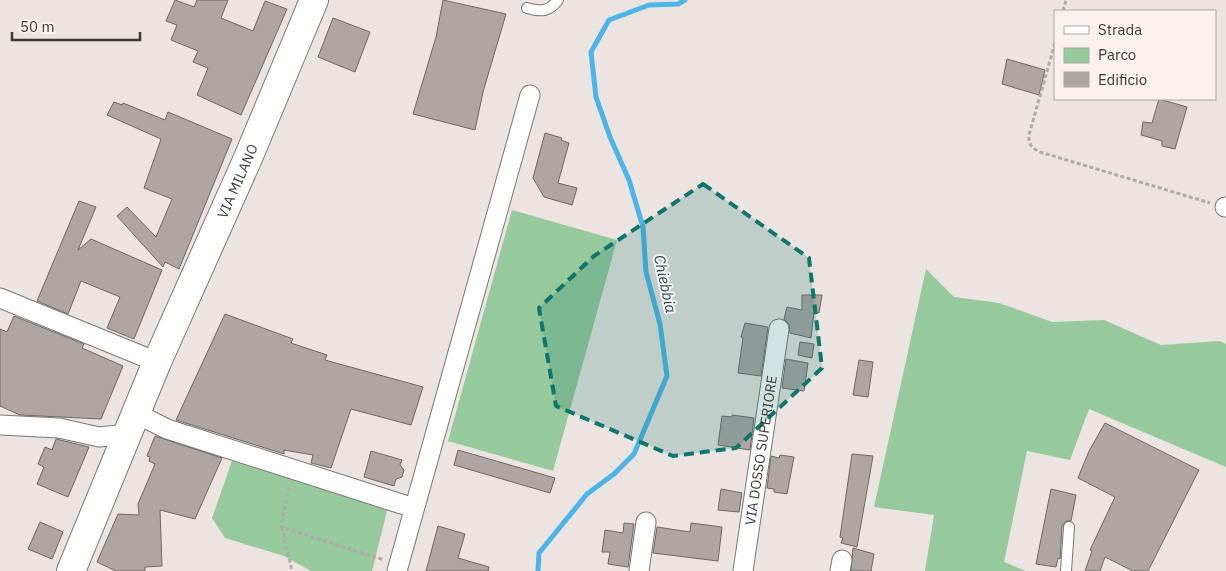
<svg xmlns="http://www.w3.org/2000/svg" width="1226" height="571" font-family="'IBM Plex Sans',sans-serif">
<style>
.green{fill:#96c99c}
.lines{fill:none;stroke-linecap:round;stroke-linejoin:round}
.stream{stroke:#4db4e7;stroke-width:5}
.building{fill:#ada6a3;stroke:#6e6764}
.service-casing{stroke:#7c7672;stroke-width:12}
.minor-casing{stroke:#7c7672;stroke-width:21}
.secondary-casing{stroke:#7c7672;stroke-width:30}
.path{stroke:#b0aaa7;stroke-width:3;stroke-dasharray:4 2.5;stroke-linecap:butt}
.service{stroke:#fff;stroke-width:10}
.minor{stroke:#fff;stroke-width:19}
.secondary{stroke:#fff;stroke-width:28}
.marked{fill:#0f766e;fill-opacity:0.2;stroke:#0f766e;stroke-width:4;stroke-dasharray:10 6;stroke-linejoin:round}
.labels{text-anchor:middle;stroke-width:4;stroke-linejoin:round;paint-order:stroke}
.street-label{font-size:14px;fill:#3b3836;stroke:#f8f1ed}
.water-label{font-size:15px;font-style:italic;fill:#1f4a5f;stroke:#f8f1ed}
</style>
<rect width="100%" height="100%" fill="#ebe4e0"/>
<g class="green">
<path d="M512 210 617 240 553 471 448 441Z"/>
<path d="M926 269 954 297 999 303 1052 322 1104 320 1161 345 1219 341 1226 344V467L1089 409 1070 460 1027 451 1004 562 1026 571H925L934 515 874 507Z"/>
<path d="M232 461 388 507 372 571H311L284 556 225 538 212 518Z"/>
</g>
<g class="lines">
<path class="stream" d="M538 571 539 553 587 494 614 474 634 454 667 376 660 324 646 272 643 227 629 180 610 137 596 97 591 52 609 20 649 5 678 4 685 0"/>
</g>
<g class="building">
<path d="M175 0 194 7 197 0H228L221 18 253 31 265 1 287 9 241 115 197 95 208 68 193 62 198 51 171 40 177 25 166 21Z"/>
<path d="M443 0 506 14 483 92 475 130 413 114 436 37Z"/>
<path d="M333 18 370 32 355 72 318 57Z"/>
<path d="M1007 59 1045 70 1039 95 1002 84Z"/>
<path d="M1159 99 1187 107 1175 149 1162 146V141L1141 135 1143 122 1152 123Z"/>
<path d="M114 102 122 105 123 103 165 120 168 112 232 139 179 269 165 262 163 267 117 216 127 207 156 237 172 199 144 188 161 139 107 115Z"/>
<path d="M545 133 562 138 561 140 569 143 558 183 577 188 572 205 544 197 533 178Z"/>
<path d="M79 201 96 207 78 250 91 239 162 270 134 339 107 328 120 297 81 281 68 314 37 301Z"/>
<path d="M802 295H822L819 313 814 312 811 338 790 333 789 324 784 319 787 307 802 310Z"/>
<path d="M225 314 293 339 291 343 327 355 325 360 423 387 411 425 351 409 331 468 311 463 313 455 284 450V454L176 420Z"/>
<path d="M14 316 84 344 82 348 123 366 101 419 20 415 0 406V329L7 332Z"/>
<path d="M745 323 768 327 761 376 738 373 743 338 741 337Z"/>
<path d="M800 342 814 344 812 358 798 355Z"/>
<path d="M786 359 808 363 804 391 782 388Z"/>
<path d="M859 360 873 362 868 397 853 395Z"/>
<path d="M732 415 754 418 750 450 718 445 722 416 732 417Z"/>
<path d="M1105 423 1199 470 1148 571H1133L1105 557 1100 571H1085L1092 551 1090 550 1115 497 1078 478 1089 451Z"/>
<path d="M155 436 222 458 195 519 160 510 162 566 145 567V571H116L97 562 118 514 139 515 138 504 155 464 149 461 150 457 147 456Z"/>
<path d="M56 439 89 447 68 497 37 484 44 467 38 464 45 447 52 450Z"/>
<path d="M458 450 555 478 550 493 454 465Z"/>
<path d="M371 451 402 460 400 465 404 470 402 477 396 479 394 486 364 477Z"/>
<path d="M852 454 873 456 857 547 841 543 843 538 840 537Z"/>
<path d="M780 455 794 457 787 494 774 492V489L767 488 771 456 779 458Z"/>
<path d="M721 489 742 493 739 512 718 510Z"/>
<path d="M1051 489 1076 495 1071 521H1066L1062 526 1060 559 1058 558 1056 567 1036 564Z"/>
<path d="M40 522 63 532 52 559 28 549Z"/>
<path d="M624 523 634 524 628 567 608 564 610 552H602L605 530 623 533Z"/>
<path d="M691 523 722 527 718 561 653 553 657 527 690 532Z"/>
<path d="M438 526 465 534 458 558 489 567 488 571H426Z"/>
<path d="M853 548 874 554 871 571H851Z"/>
</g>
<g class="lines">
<defs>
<g id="service">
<path d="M527 8C541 12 549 12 558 0"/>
<path d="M1066 571 1069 527"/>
</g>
<g id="minor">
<path d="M1225 207H1226"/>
<path d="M0 298 157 362"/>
<path d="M137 414 167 429 414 508"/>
<path d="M0 425 59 428 99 437 128 434"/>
<path d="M397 571 530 95"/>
<path d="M639 571 646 522"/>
<path id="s1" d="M743 571 779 329"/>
<path d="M840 571 842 560"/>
</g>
<g id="secondary">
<path id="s2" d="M71 571 157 362 248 158 314 0"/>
</g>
</defs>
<use href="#service" class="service-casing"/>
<use href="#minor" class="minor-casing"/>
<use href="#secondary" class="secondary-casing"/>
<g class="path">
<path d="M1063 11 1066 0"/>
<path d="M1055 43 1029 135C1028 144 1032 148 1040 152L1210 203"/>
<path d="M289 487 281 527 384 560"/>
<path d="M282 527 292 571"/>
</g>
<use href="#service" class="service"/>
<use href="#minor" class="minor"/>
<use href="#secondary" class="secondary"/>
</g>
<path class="marked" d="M703 184 809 258 822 368 736 448 673 456 556 406 539 308 594 256Z"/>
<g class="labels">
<g class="street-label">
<text dy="5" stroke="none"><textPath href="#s2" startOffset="424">VIA MILANO</textPath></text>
<text dy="5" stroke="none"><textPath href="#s1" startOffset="122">VIA DOSSO SUPERIORE</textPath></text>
</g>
<g class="water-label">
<text transform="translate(665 284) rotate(78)" y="5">Chiebbia</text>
</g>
</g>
<rect x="1054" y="10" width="162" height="90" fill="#f8f1ed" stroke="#aca7a4"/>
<rect x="1064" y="26" width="25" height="8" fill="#ffffff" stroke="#aca7a4"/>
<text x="1098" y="35" font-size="15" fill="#3b3836">Strada</text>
<rect x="1064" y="48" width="25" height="15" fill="#96c99c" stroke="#aca7a4"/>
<text x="1098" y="60" font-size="15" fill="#3b3836">Parco</text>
<rect x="1064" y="72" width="25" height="15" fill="#ada6a3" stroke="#aca7a4"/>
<text x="1098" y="85" font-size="15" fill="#3b3836">Edificio</text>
<path d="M12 32v8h128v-8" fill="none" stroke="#3b3836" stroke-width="2.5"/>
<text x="20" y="32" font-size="15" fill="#3b3836" stroke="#f8f1ed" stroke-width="4" paint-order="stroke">50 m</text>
</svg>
